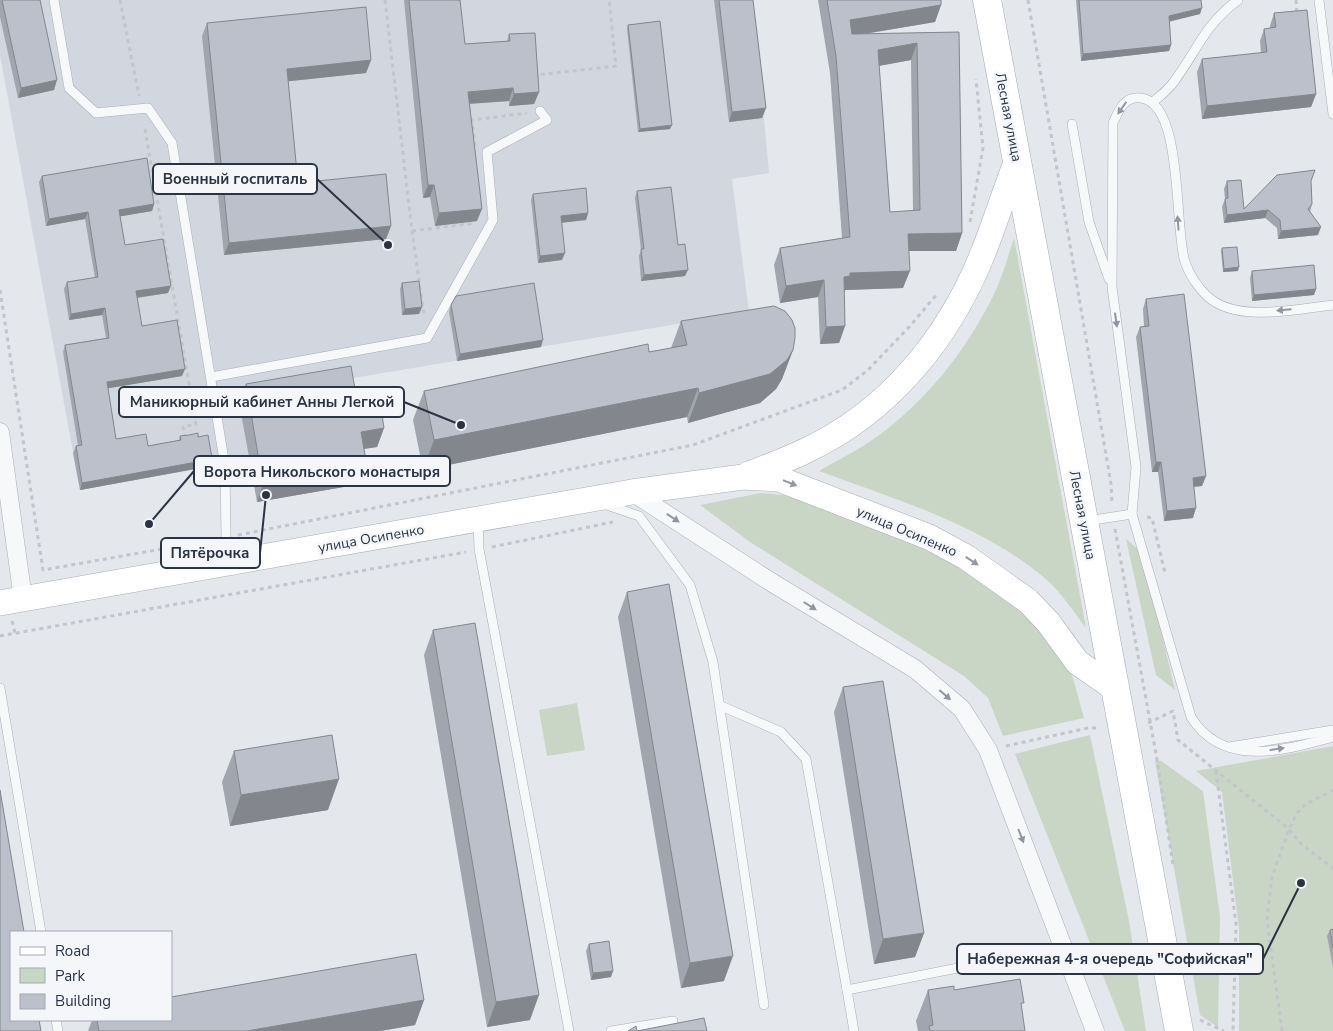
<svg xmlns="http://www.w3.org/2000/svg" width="1333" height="1031" font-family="'Nunito Sans',sans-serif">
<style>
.built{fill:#d2d6de}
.green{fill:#c9d6c5}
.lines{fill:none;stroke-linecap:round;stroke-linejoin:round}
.service-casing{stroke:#a9aeb7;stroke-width:10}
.minor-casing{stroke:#a9aeb7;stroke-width:19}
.secondary-casing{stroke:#a9aeb7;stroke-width:26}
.primary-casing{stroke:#a3abb8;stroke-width:29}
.path{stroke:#c2c5cb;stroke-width:3;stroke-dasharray:4 4;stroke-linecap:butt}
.service{stroke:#f7f8fa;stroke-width:9}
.minor{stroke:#f7f8fa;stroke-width:18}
.secondary{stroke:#fff;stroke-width:25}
.primary{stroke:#fff;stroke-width:28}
.wall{fill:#a1a5ae;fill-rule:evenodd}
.shaded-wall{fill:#83868d}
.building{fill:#bbc0ca;stroke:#83868d;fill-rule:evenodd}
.oneway{fill:#9196a0}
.oneway2{fill:#959aa2}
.labels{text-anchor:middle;stroke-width:4.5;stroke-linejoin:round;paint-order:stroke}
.street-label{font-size:14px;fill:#2b3445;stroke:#f4f6f9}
.leader{fill:none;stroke:#2b3445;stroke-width:2}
.callout-dot{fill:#2b3445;stroke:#f4f6f9;stroke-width:2}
.callout{fill:#f4f6f9;stroke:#2b3445;stroke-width:2}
.callout-label{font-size:15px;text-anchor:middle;font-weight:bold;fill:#2b3445}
</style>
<rect width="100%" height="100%" fill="#e4e7ec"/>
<path class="built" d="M0 0H753L769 173 732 179 749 312 239 397 249 460 80 490 0 55Z"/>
<g class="green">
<path d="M1014 238 1086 628C1074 612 1062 594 1048 581 984 525 897 500 819 471 838 460 860 449 878 436 928 399 968 348 995 292 1003 275 1008 256 1014 238Z"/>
<path d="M761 493 790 496 871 526 952 562 1027 616 1058 647 1072 675 1084 718 1003 736 988 698 964 676 750 542 700 505Z"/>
<path d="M1126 539 1139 550 1150 584 1175 690 1156 675Z"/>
<path d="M577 703 585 750 547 756 539 710Z"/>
<path d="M1090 735 1129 921 1146 1031H1125L1015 754Z"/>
<path d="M1333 746V1031H1239V928L1222 792 1196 771Z"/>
<path d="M1155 761H1161L1203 791 1220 917 1218 1027 1200 1015Z"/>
</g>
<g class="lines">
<defs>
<g id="service">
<path d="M54 0 69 88 96 113 148 108 172 143 225 466 226 538 239 559"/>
<path d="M1319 0 1333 114"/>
<path d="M1153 102C1160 96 1168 90 1173 83 1197 51 1204 25 1238 0"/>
<path d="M1072 124 1089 222 1109 279"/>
<path d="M211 377 427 338 493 220 487 152 547 120 540 111"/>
<path d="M604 504 639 516 690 585 713 662 764 1005"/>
<path d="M1132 514 1136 467 1112 287 1113 123C1119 110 1124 96 1141 98 1184 103 1174 229 1185 262 1189 274 1198 288 1208 297 1238 323 1296 309 1333 305"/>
<path d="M478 519 479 549 569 1031"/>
<path d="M1087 521 1132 514 1191 717C1223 769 1285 750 1333 737"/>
<path d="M0 688 41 932"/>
<path d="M719 705 781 732 806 759 847 990"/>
<path d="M1229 747 1333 730"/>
<path d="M56 1020 58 1031"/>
<path d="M611 1031 673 1021"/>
<path d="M854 1031 847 990 1033 953H1054L1067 960"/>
</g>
<g id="minor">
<path d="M0 432 23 599"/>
<path d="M632 492 771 582 915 669 962 709 988 750 1095 1031"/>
</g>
<g id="secondary">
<path d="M749 474C767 467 787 460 805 451 889 412 949 338 983 253 995 223 1005 191 1017 160"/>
<path d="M0 603 632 492 743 477 779 479 929 537 966 557 1028 601 1048 622 1077 662 1114 688"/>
</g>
<path id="primary" d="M987 0C1051 344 1113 688 1179 1031"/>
</defs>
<use href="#service" class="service-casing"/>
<use href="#minor" class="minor-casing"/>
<use href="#secondary" class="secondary-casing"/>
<use href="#primary" class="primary-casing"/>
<g class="path">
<path d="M120 0 139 96"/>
<path d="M385 0 412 231 424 315"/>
<path d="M1028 0 1111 484 1112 503"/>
<path d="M1296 0 1297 15"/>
<path d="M538 79 537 75 616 66 609 0"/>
<path d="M145 129 196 424 183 427 186 439"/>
<path d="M475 146 472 120 527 113"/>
<path d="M970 222 983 148 976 79"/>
<path d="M412 231 476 223"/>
<path d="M0 290 43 570 213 540"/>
<path d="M1147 517 1152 518 1165 573"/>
<path d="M1115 529 1158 765 1173 865"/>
<path d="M238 535 693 445 842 390 868 370 910 326 938 293"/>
<path d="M492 547 613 522"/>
<path d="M12 621 15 633"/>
<path d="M0 636 466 552"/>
<path d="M1148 723 1173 711 1178 740 1289 829 1301 844 1333 868"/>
<path d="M1006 746 1088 728H1100"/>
<path d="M1216 771 1236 924 1233 1031"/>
<path d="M1200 1020 1224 1031"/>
<path d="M1282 1031 1267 920 1272 877 1289 829 1297 813 1305 805 1333 790"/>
</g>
<use href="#service" class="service"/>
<use href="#minor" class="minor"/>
<use href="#secondary" class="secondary"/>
<use href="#primary" class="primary"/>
</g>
<g class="wall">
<path d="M0 0H40L54 90 18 98 0 17Z"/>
<path d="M404 0H460L465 44 507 41 509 34 539 92 534 104 509 106V101L470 104 477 221 435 226 430 197 423 198Z"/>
<path d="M714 0H753L766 108 762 118 729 122Z"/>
<path d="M818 0H941V5L935 22 865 34 959 32 962 233 956 251H909L903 288 845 290 844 293 845 326 839 343 820 344 818 297 780 303 774 265 780 248 842 238 830 73ZM911 60 913 211 890 212 879 66Z"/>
<path d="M1076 0H1201L1200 14 1169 22 1171 45 1169 51 1081 61Z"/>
<path d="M1274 13 1316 94 1311 107 1202 119 1197 72 1202 59 1261 53 1260 41 1264 29 1270 28V26Z"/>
<path d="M207 23 371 60 366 73 288 81 298 183 391 226 386 239 224 255 202 36Z"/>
<path d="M628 25 670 129 638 132 627 28Z"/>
<path d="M42 176 154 204 152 211 120 216 125 245 168 293 137 298 142 326 182 376 108 388 116 439 148 446 179 440 180 436 198 437 214 470 212 477 200 468 80 490 73 453 76 446H78L63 352 65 345 106 338 102 315 69 320 64 289 67 282 95 278 85 219 46 226 39 182Z"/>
<path d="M1227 181 1244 209 1311 182 1312 204 1310 212 1318 235 1278 239 1277 228 1265 218 1224 223 1222 207 1225 199 1224 189Z"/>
<path d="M637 191 678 245 685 276 641 281 639 256 641 250 635 198Z"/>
<path d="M533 194 588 213 586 220 561 223 562 260 538 263 531 200Z"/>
<path d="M1222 248 1238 271 1223 272 1221 251Z"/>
<path d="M1252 271 1316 289 1314 295 1252 301 1250 278Z"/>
<path d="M402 283 422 307 419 314 402 315 400 289Z"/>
<path d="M1146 299 1206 476 1202 486 1194 487 1193 518 1164 521 1158 472H1152L1136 337 1140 327 1144 326 1143 309Z"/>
<path d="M451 305 541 347 457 361 449 312Z"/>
<path d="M681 321 793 350 782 379 776 389 760 403 688 423 687 417 423 470 413 420 424 391 671 348Z"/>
<path d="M246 384 359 412 384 428 377 447 364 449 361 484 257 502 239 402Z"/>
<path d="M627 592 724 981 681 988 618 617Z"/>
<path d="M433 630 530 1020 487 1027 424 655Z"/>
<path d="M843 687 924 933 915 957 874 964 834 712Z"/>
<path d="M234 751 328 810 230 826 222 782Z"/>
<path d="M1333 929V967L1327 936 1330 930Z"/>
<path d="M589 944 611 977 591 980 586 951Z"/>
<path d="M928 990H954L1021 1009 1025 1031H918L916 1021Z"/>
<path d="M424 1000 415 1025 380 1031H88L92 1020H171Z"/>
</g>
<g class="shaded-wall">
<path d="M941 5 935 22 844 37 850 20Z"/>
<path d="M1202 8 1200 14 1166 22 1169 16Z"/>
<path d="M917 43 911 60 872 67 878 50Z"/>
<path d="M1171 45 1169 51 1081 61 1083 54Z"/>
<path d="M371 60 366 73 282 82 287 69Z"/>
<path d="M57 80 54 90 18 98 21 88Z"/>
<path d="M513 88 509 101 464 104 468 92Z"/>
<path d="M539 92 534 104 509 106 514 94Z"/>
<path d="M1316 94 1311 107 1202 119 1207 106Z"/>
<path d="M766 108 762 118 729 122 732 112Z"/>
<path d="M672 125 670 129 638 132 640 129Z"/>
<path d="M428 185H434L430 197 423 198Z"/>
<path d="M154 204 152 211 117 217 119 210Z"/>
<path d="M482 209 477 221 435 226 439 213Z"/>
<path d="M1268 210 1265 218 1224 223 1227 215Z"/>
<path d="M88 212 85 219 46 226 49 219Z"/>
<path d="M588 213 586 220 558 223 561 216Z"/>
<path d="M391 226 386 239 224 255 229 243Z"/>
<path d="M1321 227 1318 235 1278 239 1281 231Z"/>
<path d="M962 233 956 251H902L908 234Z"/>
<path d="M565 253 562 260 538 263 540 256Z"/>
<path d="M1239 267 1238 271 1223 272 1224 269Z"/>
<path d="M688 270 685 276 641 281 644 275Z"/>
<path d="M910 271 903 288 845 290 844 293V277L850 273Z"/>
<path d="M824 280 818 297 780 303 786 286Z"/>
<path d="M171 286 168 293 134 298 136 291Z"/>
<path d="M1316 289 1314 295 1252 301 1254 295Z"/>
<path d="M422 307 419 314 402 315 405 309Z"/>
<path d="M105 308 102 315 69 320 71 314Z"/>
<path d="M845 326 839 343 820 344 826 327Z"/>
<path d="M543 340 541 347 457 361 460 354Z"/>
<path d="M793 350 782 379 776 389 760 403 688 423 699 393Z"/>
<path d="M185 369 182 376 104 389 107 382Z"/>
<path d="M698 388 687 417 423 470 434 440Z"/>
<path d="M384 428 377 447 355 450 361 432Z"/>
<path d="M202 461 200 468 80 490 82 483Z"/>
<path d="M1156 462H1161L1158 472H1152Z"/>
<path d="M367 466 361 484 257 502 263 484Z"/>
<path d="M1206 476 1202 486 1189 487 1193 478Z"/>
<path d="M1196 508 1193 518 1164 521 1167 511Z"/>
<path d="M339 779 328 810 230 826 241 795Z"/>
<path d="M924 933 915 957 874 964 883 939Z"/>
<path d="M733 956 724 981 681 988 690 963Z"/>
<path d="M613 971 611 977 591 980 593 973Z"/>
<path d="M539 995 530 1020 487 1027 496 1002Z"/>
<path d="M424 1000 415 1025 380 1031H247Z"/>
</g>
<g class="building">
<path d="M2 0H40L57 80 21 88Z"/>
<path d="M409 0H460L465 44 510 41 509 34 535 33 539 92 514 94 513 88 468 92 482 209 439 213 434 185H428Z"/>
<path d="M719 0H753L766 108 732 112Z"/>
<path d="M827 0H941V5L850 20 852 34 959 32 962 233 908 234 910 271 850 273V276L844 277 845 326 826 327 824 280 786 286 780 248 850 237 836 56ZM917 43 920 210 890 212 878 50Z"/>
<path d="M1079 0H1201L1202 8 1169 16 1171 45 1083 54Z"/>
<path d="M366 7 371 60 287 69 298 183 386 174 391 226 229 243 207 23Z"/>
<path d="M1307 10 1316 94 1207 106 1202 59 1267 52 1264 29 1276 27 1274 13Z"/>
<path d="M660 21 672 125 640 129 628 25Z"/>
<path d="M147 158 154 204 119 210 125 245 163 239 171 286 136 291 142 326 177 320 185 369 107 382 116 439 146 434 148 446 181 440 180 436 189 435 198 433V437L208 435 214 470 202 461 82 483 76 446 82 445 65 345 109 338 105 308 71 314 67 282 98 277 88 212 49 219 42 176Z"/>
<path d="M1315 170 1311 181 1312 204 1308 209 1321 227 1281 231 1280 220 1268 210 1227 215 1225 199 1228 198 1227 181 1241 180 1244 209 1277 175Z"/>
<path d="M671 187 678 245 685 244 688 270 644 275 641 249H644L637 191Z"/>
<path d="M586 188 588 213 561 216 565 253 540 256 533 194Z"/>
<path d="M1237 247 1239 267 1224 269 1222 248Z"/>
<path d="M1314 265 1316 289 1254 295 1252 271Z"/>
<path d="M419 281 422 307 405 309 402 283Z"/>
<path d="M534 283 543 340 460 354 451 305 456 296Z"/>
<path d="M1184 294 1206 476 1193 478 1196 508 1167 511 1161 462H1156L1140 327 1149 326 1146 299Z"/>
<path d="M774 306 785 311 792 320 795 328V338L793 350 787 360 770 374 699 393 698 388 434 440 424 391 648 344 649 352 687 345 681 321Z"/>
<path d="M351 366 359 412 381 408 384 428 361 432 367 466 263 484 246 384Z"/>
<path d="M669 584 733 956 690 963 627 592Z"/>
<path d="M475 623 539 995 496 1002 433 630Z"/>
<path d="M883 681 924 933 883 939 843 687Z"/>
<path d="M332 735 339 779 241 795 234 751Z"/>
<path d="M0 790 24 932H11V1020H39L41 1031H0Z"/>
<path d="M1333 929V948L1330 930Z"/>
<path d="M609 941 613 971 593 973 589 944Z"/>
<path d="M416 954 424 1000 247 1031H99L97 1020H171V997Z"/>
<path d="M1020 979 1024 1003H1021L1025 1031H930L929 1026 933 1025 928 990 954 986V990Z"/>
<path d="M704 1018 707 1031H628L636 1026 637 1031Z"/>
</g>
<defs><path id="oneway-solid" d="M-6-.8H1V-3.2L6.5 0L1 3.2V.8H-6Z" transform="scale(1.25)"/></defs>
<g class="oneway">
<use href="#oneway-solid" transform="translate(1122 108) rotate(125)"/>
<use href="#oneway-solid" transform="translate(1178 223) rotate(-94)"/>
<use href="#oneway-solid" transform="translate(1284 310) rotate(175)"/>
<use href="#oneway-solid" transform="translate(1116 320) rotate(82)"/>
<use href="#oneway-solid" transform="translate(673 518) rotate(33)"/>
<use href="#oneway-solid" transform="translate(810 606) rotate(32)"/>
<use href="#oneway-solid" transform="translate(945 695) rotate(41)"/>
<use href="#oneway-solid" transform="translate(1277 749) rotate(-9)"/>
<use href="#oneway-solid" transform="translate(1021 836) rotate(69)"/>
</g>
<g class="oneway2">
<use href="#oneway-solid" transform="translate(790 483) rotate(22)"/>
<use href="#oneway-solid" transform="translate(972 561) rotate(33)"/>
</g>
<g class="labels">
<g class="street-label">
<text transform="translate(1009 117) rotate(79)" y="5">Лесная улица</text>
<text transform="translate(1083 515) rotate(79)" y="5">Лесная улица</text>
<text transform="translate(907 531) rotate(23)" y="5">улица Осипенко</text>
<text transform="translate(371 538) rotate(-10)" y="5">улица Осипенко</text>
</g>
</g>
<path class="leader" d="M388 245L317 179M461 425L404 402M149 524L194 471M266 495L260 553M1301 883L1263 959"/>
<g class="callout-dot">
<circle cx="388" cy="245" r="5"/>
<circle cx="461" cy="425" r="5"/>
<circle cx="149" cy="524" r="5"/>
<circle cx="266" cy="495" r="5"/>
<circle cx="1301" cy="883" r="5"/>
</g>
<g class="callout">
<rect x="153" y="164" width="164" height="30" rx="5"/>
<rect x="119" y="387" width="285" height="30" rx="5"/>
<rect x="194" y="456" width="256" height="30" rx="5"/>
<rect x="161" y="538" width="99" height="30" rx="5"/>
<rect x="957" y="944" width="306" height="30" rx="5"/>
</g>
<g class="callout-label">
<text x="235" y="184">Военный госпиталь</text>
<text x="262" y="407">Маникюрный кабинет Анны Легкой</text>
<text x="322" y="477">Ворота Никольского монастыря</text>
<text x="210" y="558">Пятёрочка</text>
<text x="1110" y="964">Набережная 4-я очередь "Софийская"</text>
</g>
<rect x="10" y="931" width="162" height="90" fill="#f4f6f9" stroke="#a4a8b1"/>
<rect x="20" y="947" width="25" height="8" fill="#ffffff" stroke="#a4a8b1"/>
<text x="55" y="956" font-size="15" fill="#2b3445">Road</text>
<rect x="20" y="968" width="25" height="15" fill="#c9d6c5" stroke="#a4a8b1"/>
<text x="55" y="981" font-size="15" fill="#2b3445">Park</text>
<rect x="20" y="994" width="25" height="15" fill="#bbc0ca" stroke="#a4a8b1"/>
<text x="55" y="1006" font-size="15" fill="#2b3445">Building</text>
</svg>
